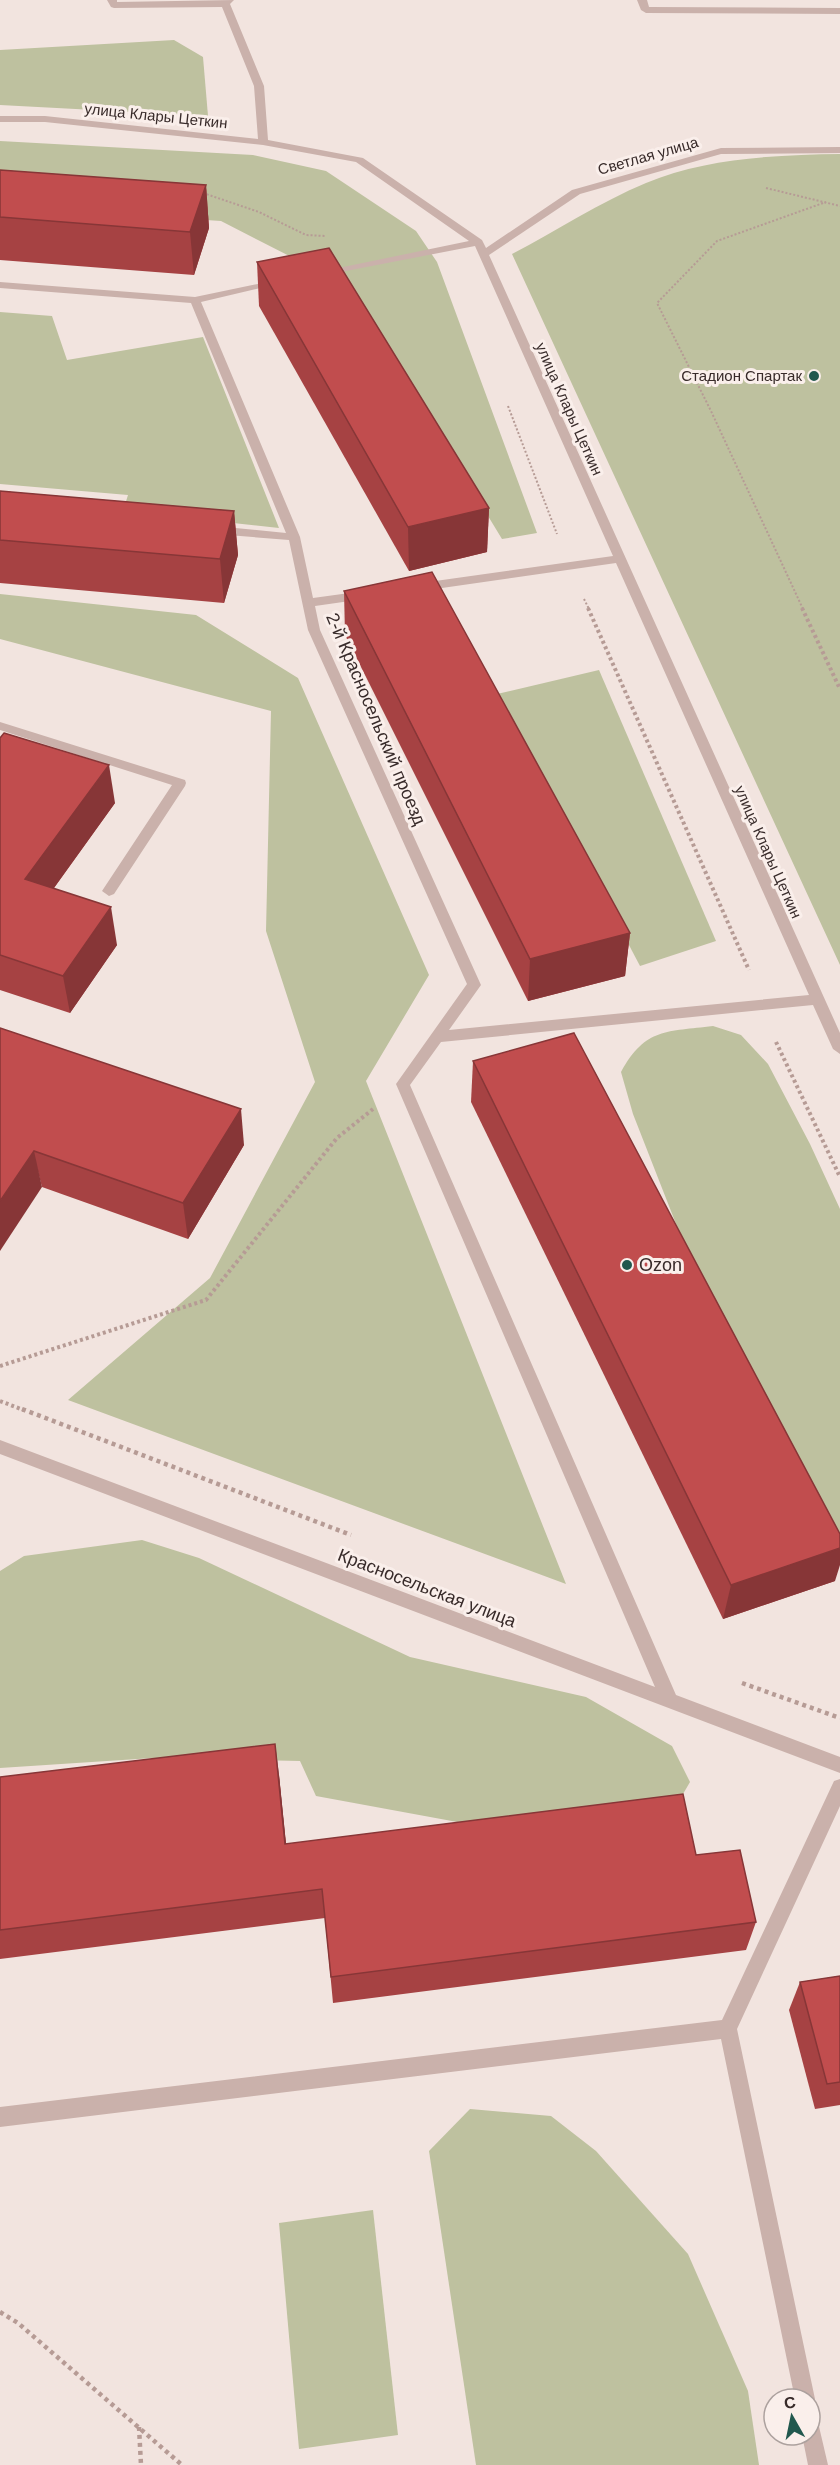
<svg xmlns="http://www.w3.org/2000/svg" width="840" height="2465" font-family="Arial,sans-serif">
<style>
.green{fill:#bec19f}
.lines{fill:none;stroke-linecap:round;stroke-linejoin:round}
.path-far2{stroke:#b69b95;stroke-width:2;stroke-dasharray:2 2;stroke-linecap:butt}
.path-far1{stroke:#b69b95;stroke-width:4;stroke-dasharray:3 3;stroke-linecap:butt}
.path{stroke:#b69b95;stroke-width:4.5;stroke-dasharray:4 4;stroke-linecap:butt}
.minor{fill:#cab1ab;fill-rule:evenodd}
.wall{fill:#a64243}
.shaded-wall{fill:#873637}
.building{fill:#c14d4e;stroke:#873637;stroke-width:1.5}
.poi-dot{fill:#21584e;stroke:#faefeb;stroke-width:2}
.labels{text-anchor:middle;stroke-width:6;stroke-linejoin:round;paint-order:stroke}
.far-street-label{font-size:15px;fill:#382b2a;stroke:#faefeb}
.far-poi-label{font-size:15px;fill:#382b2a;stroke:#faefeb;text-anchor:end}
.street-label{font-size:18px;fill:#382b2a;stroke:#faefeb}
.poi-label{font-size:18px;fill:#382b2a;stroke:#faefeb;text-anchor:start}
</style>
<rect width="100%" height="100%" fill="#f2e4df"/>
<g class="green">
<path d="M174 40 203 57 208 116 0 105V50Z"/>
<path d="M0 141 253 155 326 171 416 231 437 262 537 533 502 539 348 286 221 221 0 206Z"/>
<path d="M840 154V965L512 254C556 231 600 202 646 183 705 158 776 155 840 154Z"/>
<path d="M0 312 52 316 67 360 203 337 279 528 123 511 128 495 0 484Z"/>
<path d="M0 594 196 615 298 678 429 975 366 1081 566 1584 68 1400 210 1278 315 1082 266 931 271 711 0 639Z"/>
<path d="M599 670 716 941 640 966 497 694Z"/>
<path d="M713 1026 741 1035 768 1064 810 1144 840 1209V1561L687 1252 633 1114 621 1072C646 1027 667 1032 713 1026Z"/>
<path d="M142 1540 199 1558 410 1657 586 1697 672 1746 690 1782 676 1806 479 1826 316 1796 300 1761 153 1758 0 1768V1571L24 1556Z"/>
<path d="M470 2109 551 2116 596 2151 688 2254 748 2391 759 2465H476L429 2151Z"/>
<path d="M373 2210 398 2435 299 2449 279 2223Z"/>
</g>
<g class="lines">
<g class="path-far2">
<path d="M766 188 840 206"/>
<path d="M203 193 259 212 306 235 325 236"/>
<path d="M508 406 557 534"/>
<path d="M584 599 589 609"/>
<path d="M803 609 711 411 657 303 717 241 826 202"/>
</g>
<g class="path-far1">
<path d="M588 608 749 970"/>
<path d="M802 608 840 689"/>
<path d="M776 1042 840 1177"/>
<path d="M0 1366 206 1300 337 1138 373 1109"/>
<path d="M0 1401 26 1411"/>
</g>
<g class="path">
<path d="M22 1409 351 1535"/>
<path d="M742 1683 840 1718"/>
<path d="M0 2312 18 2323 182 2465"/>
<path d="M139 2427 141 2465"/>
</g>
<g class="minor">
<path d="M107 0H117V2L234 0 230 4 264 86 268 140 363 158 482 240 486 248 572 190 721 148 840 147V153L721 154 580 194 489 255 840 1033V1054L833 1049 813 1005 441 1042 410 1085 676 1695 840 1757V1773L0 1454V1440L655 1687 396 1084 467 984 308 630 289 540 215 534 209 530 215 526 286 533 191 303 0 288V282L195 297 277 280 282 283 201 302 300 537 313 598 364 591 370 595 364 599 315 606 320 630 481 985 449 1030 809 995 616 563 421 591 415 587 421 583 613 556 475 246 320 276V272L324 271 469 241 356 162 263 145 45 122H0V116H45L258 139 254 86 222 7 114 8 111 7Z"/>
<path d="M637 0H647L649 7 840 8V14L646 13 641 10Z"/>
<path d="M0 722 185 780 186 783 185 786 114 894 109 896 102 891 172 785 0 730Z"/>
<path d="M840 1779V1806L737 2029 815 2399 812 2406 810 2407V2399H795L721 2039 0 2127V2107L722 2020 834 1781Z"/>
<path d="M810 2415 817 2418 828 2465H808L802 2435H810Z"/>
</g>
</g>
<g class="wall">
<path d="M0 170 206 185 209 228 194 275 0 260Z"/>
<path d="M257 262 489 508 487 552 409 571 259 306Z"/>
<path d="M0 491 234 511 238 555 224 603 0 583Z"/>
<path d="M344 591 630 933 625 976 528 1001 345 635Z"/>
<path d="M0 738 115 803 54 888 117 945 70 1013 0 990Z"/>
<path d="M0 1028 244 1145 188 1239 42 1187Z"/>
<path d="M473 1061 835 1581 723 1619 471 1102Z"/>
<path d="M279 1775 286 1844 696 1855 756 1922 746 1950 333 2003 325 1918 0 1959V1777Z"/>
<path d="M840 1976V2105L815 2109 789 2010 800 1982Z"/>
</g>
<g class="shaded-wall">
<path d="M206 185 209 228 194 275 190 232Z"/>
<path d="M489 508 487 552 409 571 408 527Z"/>
<path d="M234 511 238 555 224 603 220 559Z"/>
<path d="M109 765 115 803 33 917 25 879Z"/>
<path d="M111 907 117 945 70 1013 63 976Z"/>
<path d="M630 933 625 976 528 1001 530 959Z"/>
<path d="M241 1109 244 1145 188 1239 183 1203Z"/>
<path d="M34 1151 42 1187 0 1251V1201Z"/>
<path d="M840 1548V1565L835 1581 723 1619 731 1585Z"/>
<path d="M275 1744 279 1775 289 1873 285 1844Z"/>
</g>
<g class="building">
<path d="M0 170 206 185 190 232 0 217Z"/>
<path d="M329 248 489 508 408 527 257 262Z"/>
<path d="M0 491 234 511 220 559 0 540Z"/>
<path d="M432 572 630 933 530 959 344 591Z"/>
<path d="M4 733 109 765 25 879 111 907 63 976 0 955V738Z"/>
<path d="M0 1028 241 1109 183 1203 34 1151 0 1201Z"/>
<path d="M574 1033 840 1534V1548L731 1585 473 1061Z"/>
<path d="M275 1744 285 1844 683 1794 696 1855 740 1850 756 1922 331 1977 322 1889 0 1930V1777Z"/>
<path d="M840 1976V2082L827 2084 800 1982Z"/>
</g>
<g class="poi-dot">
<circle cx="814" cy="376" r="6"/>
<circle cx="627" cy="1265" r="6"/>
</g>
<g class="labels">
<g class="far-street-label">
<text transform="translate(156 116) rotate(6)" y="5">улица Клары Цеткин</text>
<text transform="translate(648 156) rotate(-16)" y="5">Светлая улица</text>
<text transform="translate(569 409) rotate(66)" y="5">улица Клары Цеткин</text>
<text transform="translate(768 852) rotate(66)" y="5">улица Клары Цеткин</text>
</g>
<g class="far-poi-label">
<text x="802" y="381">Стадион Спартак</text>
</g>
<g class="street-label">
<text transform="translate(376 719) rotate(67)" y="6">2-й Красносельский проезд</text>
<text transform="translate(427 1588) rotate(21)" y="6">Красносельская улица</text>
</g>
<g class="poi-label">
<text x="639" y="1271">Ozon</text>
</g>
</g>
<g transform="translate(792 2417) rotate(351)"><circle r="28" fill="#faefeb" stroke="#aca19e" stroke-width="1.5"/>
<path d="M0-4.5L10 22L0 15L-10 22Z" fill="#21584e"/>
<text y="-9" font-size="16" font-weight="bold" text-anchor="middle" fill="#382b2a">С</text>
</g>
</svg>
